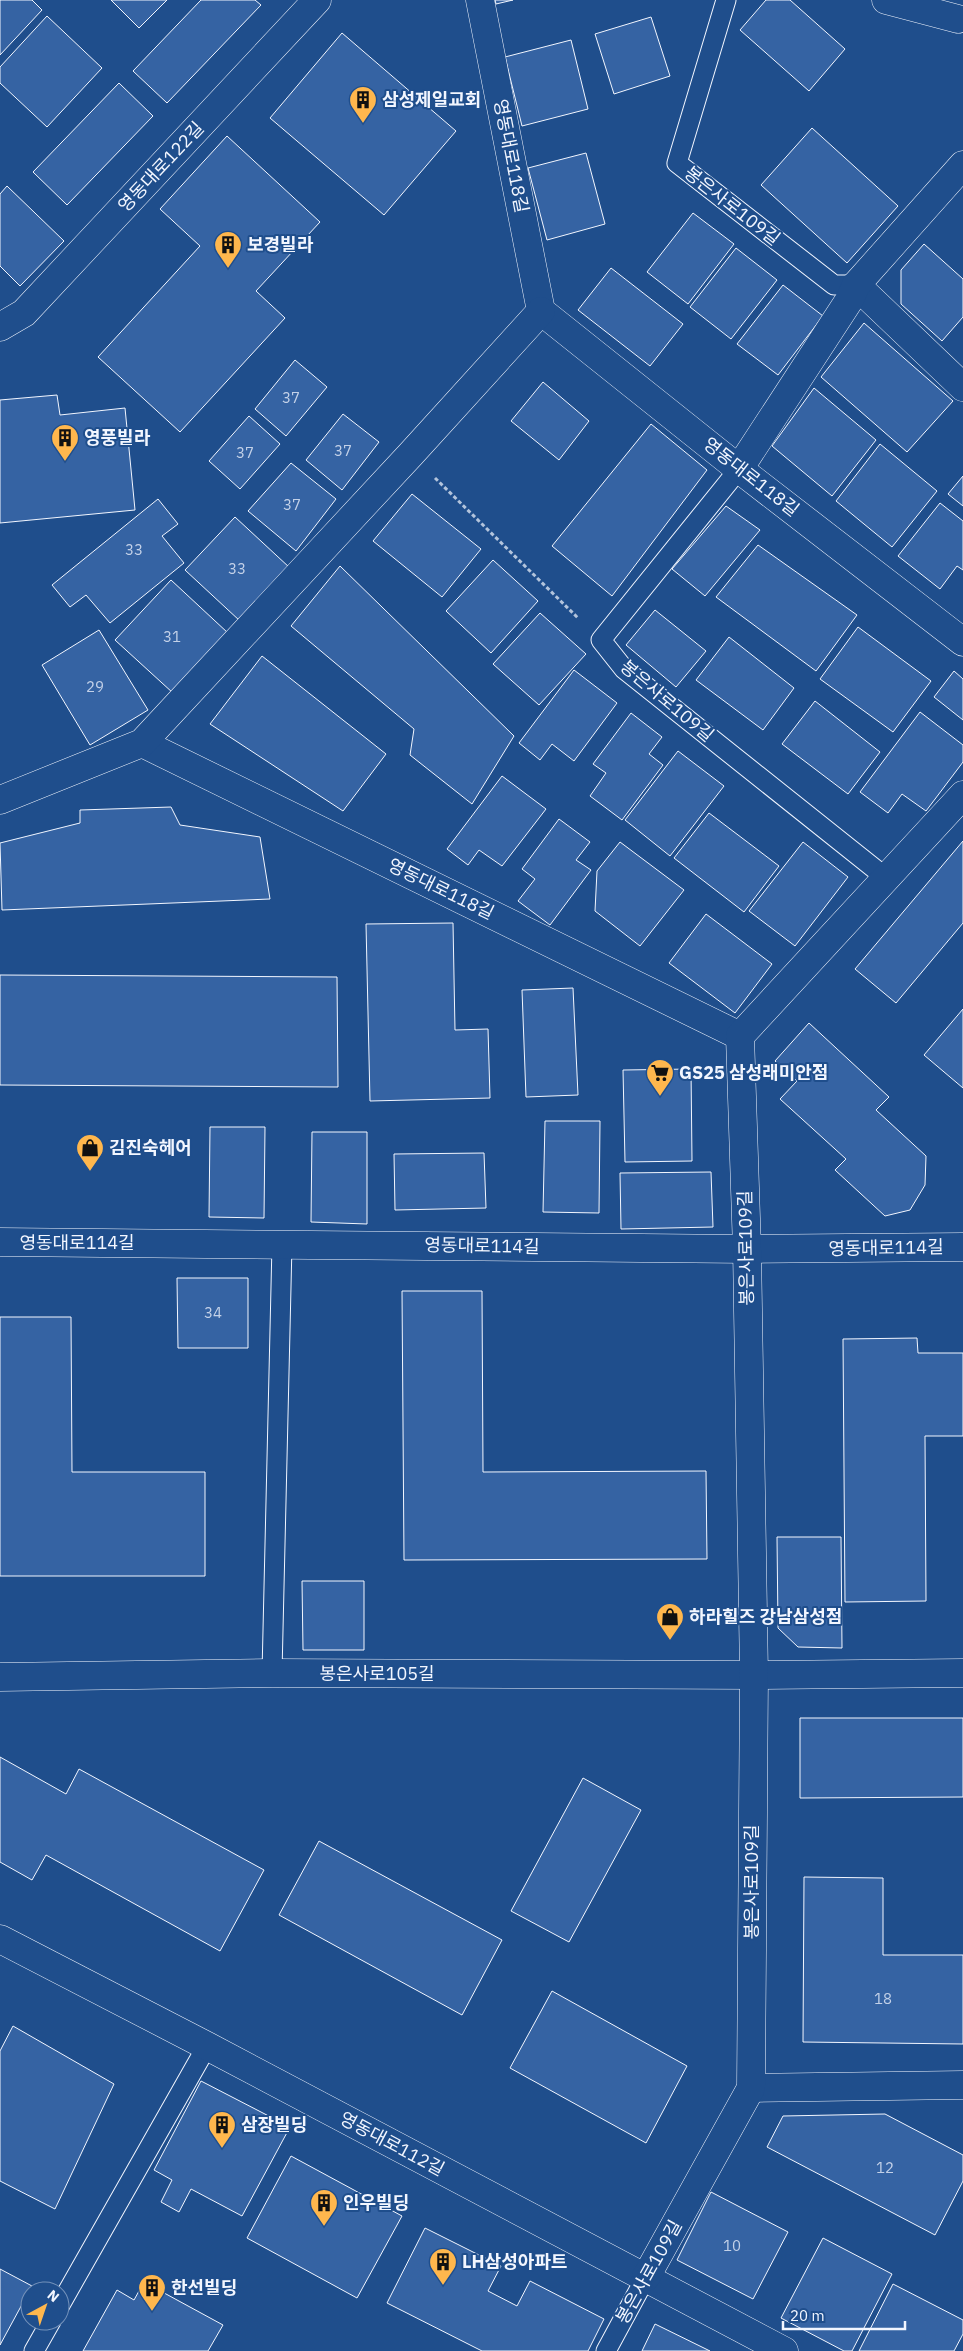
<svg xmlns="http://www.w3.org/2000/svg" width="963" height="2351" font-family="'IBM Plex Sans','Noto Sans KR',sans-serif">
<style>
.building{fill:#3563a3;stroke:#f2f6ff}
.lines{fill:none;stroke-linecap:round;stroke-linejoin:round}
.service-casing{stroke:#f2f6ff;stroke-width:21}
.minor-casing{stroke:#f2f6ff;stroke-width:29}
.path{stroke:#b3c4dc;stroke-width:3;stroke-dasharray:4 2.5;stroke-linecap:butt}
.service{stroke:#1f4e8c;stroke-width:19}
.minor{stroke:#1f4e8c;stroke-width:28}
.labels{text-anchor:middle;stroke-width:4;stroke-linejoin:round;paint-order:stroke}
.number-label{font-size:15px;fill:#c3d1e8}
.poi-label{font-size:18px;font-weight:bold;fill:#f2f6ff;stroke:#1f4e8c;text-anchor:start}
.street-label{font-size:18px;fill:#f2f6ff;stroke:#1f4e8c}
</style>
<rect width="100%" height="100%" fill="#1f4e8c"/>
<g class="building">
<path d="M0 0H32L42 10 0 55Z"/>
<path d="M111 0H167L139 28Z"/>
<path d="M201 0H255L261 5 167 103 133 71Z"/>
<path d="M495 0H513L496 4Z"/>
<path d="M766 0H790L845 49 809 91 740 30Z"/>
<path d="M47 16 102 68 47 127 0 83V67Z"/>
<path d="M651 17 670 76 614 94 595 34Z"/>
<path d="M342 33 456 131 384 215 270 118Z"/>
<path d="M571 40 588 109 522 126 505 57Z"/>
<path d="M119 83 153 116 67 205 33 172Z"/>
<path d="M812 128 898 206 847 263 761 185Z"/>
<path d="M227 136 320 222 256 291 285 318 180 432 98 357 200 246 160 209Z"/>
<path d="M586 153 605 224 547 240 528 168Z"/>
<path d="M7 186 64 241 20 286 0 266V194Z"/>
<path d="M693 213 734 244 688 304 647 272Z"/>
<path d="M924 244 963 279V317L942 341 901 304V270Z"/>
<path d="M736 248 777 280 731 339 690 307Z"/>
<path d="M611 268 683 324 650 366 578 310Z"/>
<path d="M783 285 823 316 778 375 737 344Z"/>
<path d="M864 323 953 401 907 452 821 377Z"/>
<path d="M295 360 327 387 286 436 255 409Z"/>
<path d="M543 382 589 421 559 460 511 421Z"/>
<path d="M814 388 876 440 832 496 772 446Z"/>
<path d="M57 395 60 415 125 408 135 510 0 523V400Z"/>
<path d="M343 414 379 442 342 490 306 460Z"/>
<path d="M249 416 280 444 240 489 209 461Z"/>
<path d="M651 424 707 470 612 596 552 546Z"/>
<path d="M880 444 937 491 892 547 836 501Z"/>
<path d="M291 463 336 499 296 551 248 511Z"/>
<path d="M963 476V506L948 494Z"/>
<path d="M412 494 481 549 442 597 373 541Z"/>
<path d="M158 499 178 524 162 536 184 563 110 623 86 595 70 607 52 585Z"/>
<path d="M940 503 963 521V570L957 566 940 589 898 556Z"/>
<path d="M726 506 760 530 705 596 672 569Z"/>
<path d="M235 517 290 568 240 621 185 570Z"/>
<path d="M758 545 857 615 816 671 716 597Z"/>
<path d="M493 560 538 601 491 653 446 611Z"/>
<path d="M340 566 514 736 472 804 410 755 414 729 291 626Z"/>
<path d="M171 580 228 633 173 693 115 640Z"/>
<path d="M655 610 706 651 676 687 626 645Z"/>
<path d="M540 613 586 654 539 705 493 664Z"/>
<path d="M858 627 931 681 893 732 820 679Z"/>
<path d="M99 630 148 710 90 745 42 665Z"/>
<path d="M729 637 794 688 763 730 696 680Z"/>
<path d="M262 656 386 754 343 811 210 724Z"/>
<path d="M574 670 617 703 574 761 552 744 540 760 519 743Z"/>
<path d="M954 671 963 679V720L934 697Z"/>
<path d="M815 701 880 752 848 794 782 744Z"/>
<path d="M920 712 963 745V762L926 811 902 794 888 813 860 792Z"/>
<path d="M631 713 662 737 649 754 663 765 622 820 590 796 606 773 593 764Z"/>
<path d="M678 751 724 786 670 856 625 820Z"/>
<path d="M502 776 546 809 502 866 479 850 468 865 447 849Z"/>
<path d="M171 807 180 825 260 837 270 899 2 910 0 843 80 823V810Z"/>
<path d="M709 813 779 866 744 912 674 858Z"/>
<path d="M559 819 590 842 576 860 591 870 550 925 518 901 535 879 522 869Z"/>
<path d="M963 841V923L896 1003 855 969Z"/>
<path d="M620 842 684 890 640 946 595 911 597 871Z"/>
<path d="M803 842 848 877 795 946 749 911Z"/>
<path d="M706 914 772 964 735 1013 669 963Z"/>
<path d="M453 923 455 1030 488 1029 490 1098 370 1101 366 924Z"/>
<path d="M0 975 337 977 338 1087 0 1085Z"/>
<path d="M573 988 578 1095 526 1097 522 990Z"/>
<path d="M963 1009V1088L924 1055Z"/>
<path d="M809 1023 889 1097 876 1110 926 1156 925 1185 910 1210 885 1216 835 1170 846 1159 780 1099 797 1081 775 1061Z"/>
<path d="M691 1069 692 1161 625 1162 623 1070Z"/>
<path d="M545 1121H600L599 1213 543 1212Z"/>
<path d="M210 1127H265L264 1218 209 1217Z"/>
<path d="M312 1132H367V1224L311 1222Z"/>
<path d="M484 1153 486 1208 395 1210 394 1154Z"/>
<path d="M711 1172 713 1227 621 1229 620 1173Z"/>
<path d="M177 1278H248V1348H178Z"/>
<path d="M402 1291H482L483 1472 706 1471 707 1559 404 1560Z"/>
<path d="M0 1317H71L72 1472H205V1576H0Z"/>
<path d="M917 1338 918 1353H963V1436H925L926 1601 845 1602 843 1339Z"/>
<path d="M777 1537H841L842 1648 798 1647 778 1628Z"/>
<path d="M302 1581H364V1650H303Z"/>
<path d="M800 1718H963V1797L800 1798Z"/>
<path d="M0 1757 66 1794 79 1769 264 1870 220 1951 46 1855 32 1880 0 1862Z"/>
<path d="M583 1778 641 1810 569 1942 511 1911Z"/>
<path d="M319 1841 502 1940 462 2015 279 1915Z"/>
<path d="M804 1877 883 1878V1955H963V2044L803 2042Z"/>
<path d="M552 1991 687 2066 646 2143 510 2068Z"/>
<path d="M13 2026 114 2084 55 2209 0 2181V2051Z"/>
<path d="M201 2081 290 2127 242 2216 191 2189 179 2212 161 2202 172 2180 154 2170Z"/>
<path d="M885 2114 963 2155V2181L935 2235 767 2147 783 2116Z"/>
<path d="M291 2156 402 2216 357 2298 247 2238Z"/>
<path d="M711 2192 788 2232 753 2299 677 2260Z"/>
<path d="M425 2228 501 2266 488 2291 517 2306 530 2281 604 2319 588 2351H482L387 2303Z"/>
<path d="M823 2238 892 2274 852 2351H844L781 2318Z"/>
<path d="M0 2269 32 2286 0 2345Z"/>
<path d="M144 2282 223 2325 208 2351H83L117 2290 134 2300Z"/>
<path d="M893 2284 963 2320V2334L954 2351H859Z"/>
<path d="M655 2324 710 2351H642Z"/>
</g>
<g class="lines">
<defs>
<g id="service">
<path d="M726 0 677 163 834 285H856"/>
<path d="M739 469 601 640 624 669 885 877"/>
<path d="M272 1673 282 1244"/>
<path d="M60 2305 207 2046"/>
<path d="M34 2351 51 2321"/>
<path d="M606 2351 646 2277"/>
</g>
<g id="minor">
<path d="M480 0 541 311 739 469 963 642"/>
<path d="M886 0 958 19"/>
<path d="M856 285 963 387"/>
<path d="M0 327 24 313 317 0"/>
<path d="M739 469 850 299 856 285 963 165"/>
<path d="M142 743 740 1036"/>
<path d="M0 800 142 743 411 454 541 311"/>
<path d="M0 1242 747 1249 963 1247"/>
<path d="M0 1677 272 1673 754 1675 963 1673"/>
<path d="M0 1939 207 2046 784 2351"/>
<path d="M751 2088 963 2085"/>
<path d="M646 2277 751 2088 754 1675 747 1249 740 1036 963 795"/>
</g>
</defs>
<use href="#service" class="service-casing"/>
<use href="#minor" class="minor-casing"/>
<path class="path" d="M435 478 579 619"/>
<use href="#service" class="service"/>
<use href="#minor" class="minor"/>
</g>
<defs>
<symbol id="building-pin" viewBox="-11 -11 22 30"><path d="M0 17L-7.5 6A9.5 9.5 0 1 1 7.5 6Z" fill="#ffb74d" stroke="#1f4e8c"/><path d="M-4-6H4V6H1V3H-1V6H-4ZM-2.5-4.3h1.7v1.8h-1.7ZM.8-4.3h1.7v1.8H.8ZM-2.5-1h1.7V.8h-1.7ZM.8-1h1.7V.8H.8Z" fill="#111"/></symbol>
<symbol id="supermarket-pin" viewBox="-11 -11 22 30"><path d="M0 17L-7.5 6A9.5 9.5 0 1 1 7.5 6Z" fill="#ffb74d" stroke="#1f4e8c"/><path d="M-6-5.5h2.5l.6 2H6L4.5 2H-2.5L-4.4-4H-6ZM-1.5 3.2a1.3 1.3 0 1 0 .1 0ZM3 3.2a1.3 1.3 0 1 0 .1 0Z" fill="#111"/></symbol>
<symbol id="shop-pin" viewBox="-11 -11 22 30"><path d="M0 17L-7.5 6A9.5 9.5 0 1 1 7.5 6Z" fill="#ffb74d" stroke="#1f4e8c"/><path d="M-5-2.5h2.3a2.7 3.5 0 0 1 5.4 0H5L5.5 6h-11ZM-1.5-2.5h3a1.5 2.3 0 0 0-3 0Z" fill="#111"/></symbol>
</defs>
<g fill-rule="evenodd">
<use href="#building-pin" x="347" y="84" width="32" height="43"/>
<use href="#building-pin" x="212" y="229" width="32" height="43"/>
<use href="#building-pin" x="49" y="422" width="32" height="43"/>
<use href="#supermarket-pin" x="644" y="1057" width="32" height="43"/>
<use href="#shop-pin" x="74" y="1132" width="32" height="43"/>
<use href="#shop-pin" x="654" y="1601" width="32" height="43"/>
<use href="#building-pin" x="206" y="2109" width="32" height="43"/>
<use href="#building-pin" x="308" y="2187" width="32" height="43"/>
<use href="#building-pin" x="427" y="2246" width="32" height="43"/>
<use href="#building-pin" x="136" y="2272" width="32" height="43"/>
</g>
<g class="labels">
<g class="number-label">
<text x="291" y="403">37</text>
<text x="343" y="456">37</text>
<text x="245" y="458">37</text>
<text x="292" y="510">37</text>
<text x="134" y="555">33</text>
<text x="237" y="574">33</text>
<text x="172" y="642">31</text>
<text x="95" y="692">29</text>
<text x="213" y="1318">34</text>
<text x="883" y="2004">18</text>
<text x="885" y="2173">12</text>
<text x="732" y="2251">10</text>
</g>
<g class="poi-label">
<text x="382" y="106">삼성제일교회</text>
<text x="247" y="251">보경빌라</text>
<text x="84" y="444">영풍빌라</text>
<text x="679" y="1079">GS25 삼성래미안점</text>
<text x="109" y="1154">김진숙헤어</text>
<text x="689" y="1623">하라힐즈 강남삼성점</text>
<text x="241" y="2131">삼장빌딩</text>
<text x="343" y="2209">인우빌딩</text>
<text x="462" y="2268">LH삼성아파트</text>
<text x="171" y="2294">한선빌딩</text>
</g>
<g class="street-label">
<text transform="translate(511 156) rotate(79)" y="6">영동대로118길</text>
<text transform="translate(161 167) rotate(-47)" y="6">영동대로122길</text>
<text transform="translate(732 206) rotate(38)" y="6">봉은사로109길</text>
<text transform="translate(751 477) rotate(38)" y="6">영동대로118길</text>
<text transform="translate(667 701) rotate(40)" y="6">봉은사로109길</text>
<text transform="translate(441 889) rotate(26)" y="6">영동대로118길</text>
<text x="77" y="1249">영동대로114길</text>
<text transform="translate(482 1246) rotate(1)" y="6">영동대로114길</text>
<text transform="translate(746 1248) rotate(-91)" y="6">봉은사로109길</text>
<text transform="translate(886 1248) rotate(-1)" y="6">영동대로114길</text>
<text x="377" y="1680">봉은사로105길</text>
<text transform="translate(752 1882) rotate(-90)" y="6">봉은사로109길</text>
<text transform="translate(392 2144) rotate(28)" y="6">영동대로112길</text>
<text transform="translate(649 2272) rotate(-61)" y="6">봉은사로109길</text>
</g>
</g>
<g transform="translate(45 2306) rotate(40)"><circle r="24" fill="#1f4e8c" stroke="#7391ba"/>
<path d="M0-4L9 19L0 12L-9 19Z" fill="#ffb74d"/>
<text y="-8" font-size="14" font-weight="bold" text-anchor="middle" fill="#f2f6ff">N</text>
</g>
<path d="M783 2321v8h122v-8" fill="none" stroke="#f2f6ff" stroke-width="2.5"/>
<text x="790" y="2321" font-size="15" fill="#f2f6ff" stroke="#1f4e8c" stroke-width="4" paint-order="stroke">20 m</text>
</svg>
